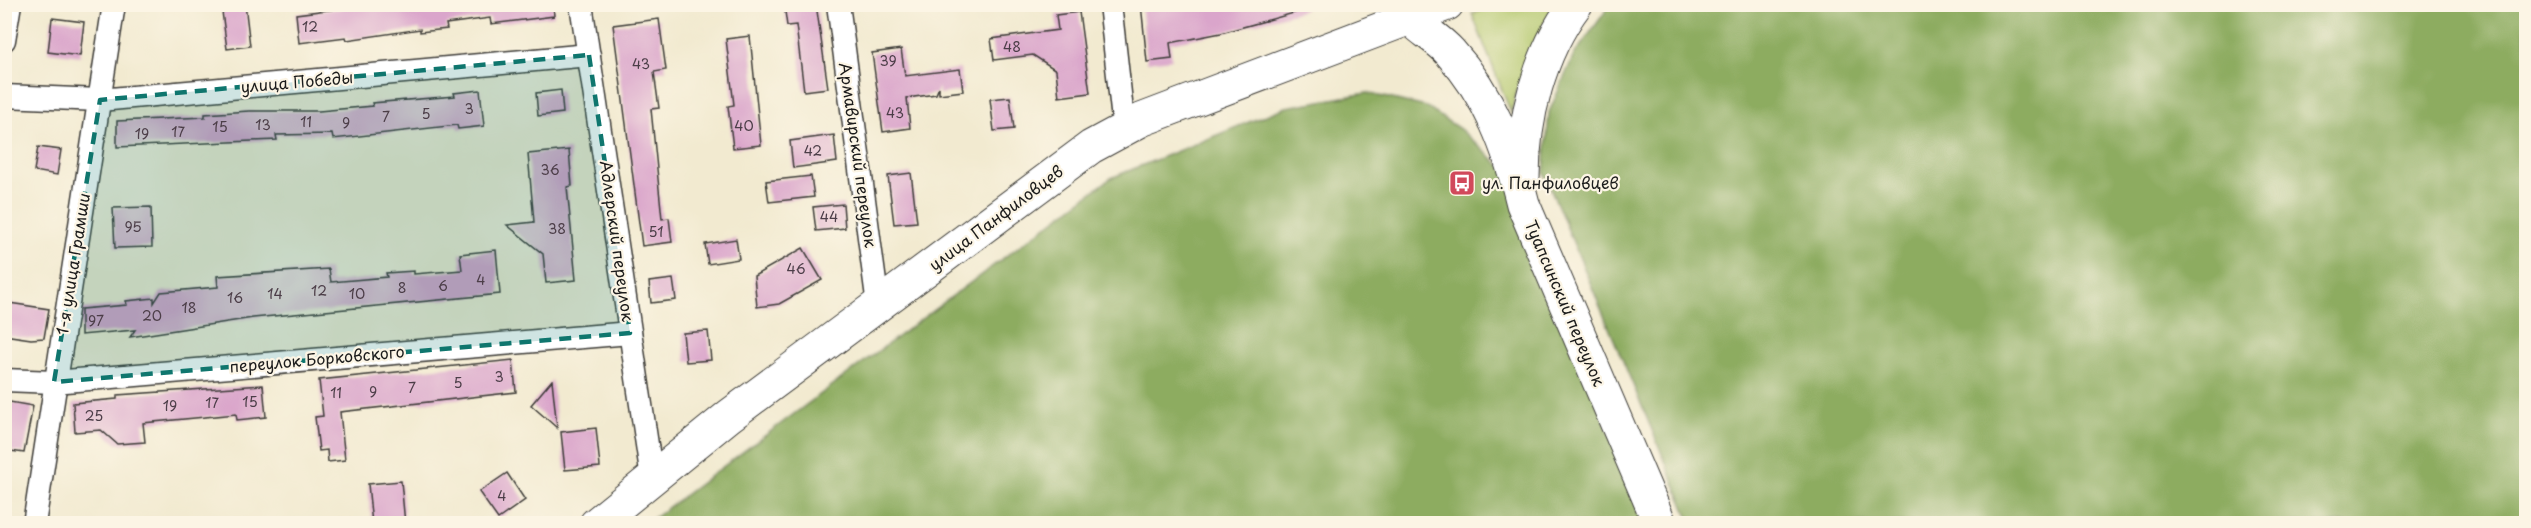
<svg xmlns="http://www.w3.org/2000/svg" width="2531" height="528" font-family="'Playpen Sans',sans-serif">
<style>
.green{fill:#b2c76c;stroke:#677244;stroke-width:1.5}
.forest{fill:#8dac60;stroke:#54643e;stroke-width:1.5}
.building{fill:#daa5cb}
.lines{fill:none;stroke-linecap:round;stroke-linejoin:round}
.street-casing{stroke:#3c3b37;stroke-width:25}
.secondary-casing{stroke:#3c3b37;stroke-width:35}
.street{stroke:#fff;stroke-width:22}
.secondary{stroke:#fff;stroke-width:33}
.marked{fill:#0f766e;fill-opacity:0.2;stroke:#0f766e;stroke-width:4.5;stroke-dasharray:12 8;stroke-linejoin:round}
.labels{text-anchor:middle;stroke-width:4.5;stroke-linejoin:round;paint-order:stroke}
.number-label{font-size:14px;fill:#4c3e48}
.street-label{font-size:16px;fill:#1c1c1c;stroke:#fcf5e5}
.poi-label{font-size:16px;fill:#1c1c1c;stroke:#fcf5e5;text-anchor:start}
</style>
<rect width="100%" height="100%" fill="#fcf5e5"/>
<filter id="ink" filterUnits="userSpaceOnUse"><feTurbulence type="fractalNoise" baseFrequency=".0167" numOctaves="2"/><feDisplacementMap in="SourceGraphic" scale="12" xChannelSelector="R" yChannelSelector="G"/><feConvolveMatrix kernelMatrix="1 2 1 2 8 2 1 2 1" color-interpolation-filters="sRGB"/></filter>
<filter id="wash" filterUnits="userSpaceOnUse"><feTurbulence type="fractalNoise" baseFrequency=".008" numOctaves="4" result="noise"/><feDisplacementMap in="SourceGraphic" scale="24" xChannelSelector="R" yChannelSelector="G"/><feGaussianBlur stdDeviation="1.35" result="paint"/><feColorMatrix in="noise" values="0 0 0 0 0 0 0 0 0 0 0 0 0 0 0 0 0 1.4 0 .05"/><feComposite in="paint" operator="in"/></filter>
<g filter="url(#wash)">
<rect width="100%" height="100%" fill="#f2ead0"/>
<path class="green" d="M1495 5H1555C1534 39 1520 73 1511 113L1472 14Z"/>
<g class="forest">
<path d="M1610 5H2526V523H1691L1544 173 1549 112 1574 55Z"/>
<path d="M1367 93 1426 107 1460 129 1504 169 1646 524H646L1111 178 1286 107Z"/>
</g>
<g id="blocks">
<g class="building">
<path d="M221 4H245L250 46 227 49Z"/>
<path d="M342 4H553L554 16 491 24 490 18 446 24 447 29 420 32V29L347 40 346 37 299 43 296 14 343 8Z"/>
<path d="M784 4H816L828 88 804 91 796 25 787 26Z"/>
<path d="M1141 4H1305V10L1221 33 1170 43 1172 59 1147 62Z"/>
<path d="M1079 12 1090 93 1059 97 1056 70 1033 55 994 60 991 39 1058 30 1056 15Z"/>
<path d="M52 18 84 22 80 56 48 52Z"/>
<path d="M659 19 666 70 654 72 659 108 651 109 662 219 669 218 672 242 642 246 613 25Z"/>
<path d="M750 36 761 145 733 148 728 106 734 105 726 39Z"/>
<path d="M901 49 905 76 960 69 963 91 939 94V87L936 94 907 98 910 128 883 132 872 53Z"/>
<path d="M480 90 484 126 458 129 457 125 333 139 332 134 276 135 277 140 117 147V121L205 117V114L249 111H319L373 106 372 103 455 96 454 93Z"/>
<path d="M561 90 563 113 538 116 536 93Z"/>
<path d="M1010 97 1014 129 994 131 990 99Z"/>
<path d="M834 135 837 162 793 168 790 141Z"/>
<path d="M38 147 61 150 57 175 34 171Z"/>
<path d="M569 150 572 186 567 187 576 280 546 283 543 254 507 225 534 222 528 154Z"/>
<path d="M911 173 917 222 894 224 888 176Z"/>
<path d="M811 176 814 197 769 202 766 181Z"/>
<path d="M843 204 845 228 816 231 813 207Z"/>
<path d="M151 207 152 247 115 248 113 208Z"/>
<path d="M736 239 739 259 708 264 705 244Z"/>
<path d="M803 248 822 280 779 304 757 307 754 276Z"/>
<path d="M496 250 500 294 253 318 130 337 135 330 81 335V309L127 305 126 301 154 298V303L161 292 218 287 217 276 329 269 331 282 387 277 386 273 414 271V274L462 270 460 254Z"/>
<path d="M673 279 676 300 651 303 649 282Z"/>
<path d="M9 303 49 309 44 338 31 339 4 335Z"/>
<path d="M708 331 711 360 686 362 683 333Z"/>
<path d="M513 360 516 392 340 412 345 460 328 462 327 450 319 451 315 417 323 416 319 380Z"/>
<path d="M552 380 557 428 531 405Z"/>
<path d="M263 385 266 417 237 420 236 414 143 423 145 442 117 444 101 430 75 432 73 403 117 399V395Z"/>
<path d="M4 401 33 406 24 453 4 450Z"/>
<path d="M596 428 600 467 565 470 561 432Z"/>
<path d="M507 473 525 500 498 519 479 492Z"/>
<path d="M401 481 405 524H372L368 484Z"/>
</g>
</g>
</g>
<g filter="url(#ink)">
<use href="#blocks" fill-opacity="0" stroke="#3c3b37" stroke-width="1.5"/>
<g class="lines">
<defs>
<g id="street">
<path d="M581 4 652 478"/>
<path d="M838 4 878 305"/>
<path d="M1110 4 1124 129"/>
<path d="M4 40 10 4"/>
<path d="M4 96 100 100 589 55"/>
<path d="M4 380 54 382 630 333"/>
<path d="M34 524 114 4"/>
</g>
<g id="secondary">
<path d="M1401 4C1412 27 1434 34 1450 52 1490 96 1509 147 1523 204L1660 524"/>
<path d="M1523 178C1523 119 1539 53 1576 4"/>
<path d="M596 524 729 416 1091 147 1141 120 1447 4"/>
</g>
</defs>
<use href="#street" class="street-casing"/>
<use href="#secondary" class="secondary-casing"/>
<use href="#street" class="street"/>
<use href="#secondary" class="secondary"/>
</g>
</g>
<path class="marked" d="M589 55 630 333 54 382 100 100Z"/>
<defs>
<symbol id="bus-square" viewBox="-11 -11 22 22"><rect x="-9" y="-9" width="18" height="18" rx="4" fill="#d1495b" stroke="#fcf5e5"/><path d="M-5-6H5V4H4V6H2V4H-2V6H-4V4H-5ZM-3.5-4V0h7V-4ZM-3.5 1.2v1.5H-2V1.2ZM2 1.2v1.5H3.5V1.2Z" fill="#fff"/></symbol>
</defs>
<g fill-rule="evenodd">
<use href="#bus-square" x="1447" y="168" width="30" height="30"/>
</g>
<g class="labels">
<g class="number-label">
<text x="310" y="32">12</text>
<text x="1012" y="52">48</text>
<text x="888" y="66">39</text>
<text x="641" y="69">43</text>
<text x="469" y="114">3</text>
<text x="895" y="118">43</text>
<text x="426" y="119">5</text>
<text x="386" y="122">7</text>
<text x="306" y="127">11</text>
<text x="346" y="128">9</text>
<text x="263" y="130">13</text>
<text x="744" y="131">40</text>
<text x="220" y="132">15</text>
<text x="178" y="137">17</text>
<text x="142" y="139">19</text>
<text x="813" y="156">42</text>
<text x="550" y="175">36</text>
<text x="829" y="222">44</text>
<text x="133" y="232">95</text>
<text x="557" y="234">38</text>
<text x="656" y="237">51</text>
<text x="796" y="274">46</text>
<text x="481" y="285">4</text>
<text x="443" y="291">6</text>
<text x="402" y="293">8</text>
<text x="319" y="296">12</text>
<text x="275" y="299">14</text>
<text x="357" y="299">10</text>
<text x="235" y="303">16</text>
<text x="189" y="313">18</text>
<text x="152" y="321">20</text>
<text x="96" y="326">97</text>
<text x="499" y="382">3</text>
<text x="458" y="388">5</text>
<text x="412" y="393">7</text>
<text x="373" y="397">9</text>
<text x="336" y="398">11</text>
<text x="250" y="407">15</text>
<text x="212" y="408">17</text>
<text x="170" y="411">19</text>
<text x="94" y="421">25</text>
<text x="502" y="501">4</text>
</g>
<g class="street-label">
<text transform="translate(297 82) rotate(-5)" y="6">улица Победы</text>
<text transform="translate(858 155) rotate(82)" y="6">Армавирский переулок</text>
<text transform="translate(996 218) rotate(-37)" y="6">улица Панфиловцев</text>
<text transform="translate(617 241) rotate(82)" y="6">Адлерский переулок</text>
<text transform="translate(73 264) rotate(-81)" y="6">1-я улица Грамши</text>
<text transform="translate(1565 303) rotate(67)" y="6">Туапсинский переулок</text>
<text transform="translate(317 359) rotate(-5)" y="6">переулок Борковского</text>
</g>
<g class="poi-label">
<text x="1482" y="189">ул. Панфиловцев</text>
</g>
</g>
<rect width="2531" height="528" fill="none" stroke="#fcf5e5" stroke-width="24"/>
</svg>
